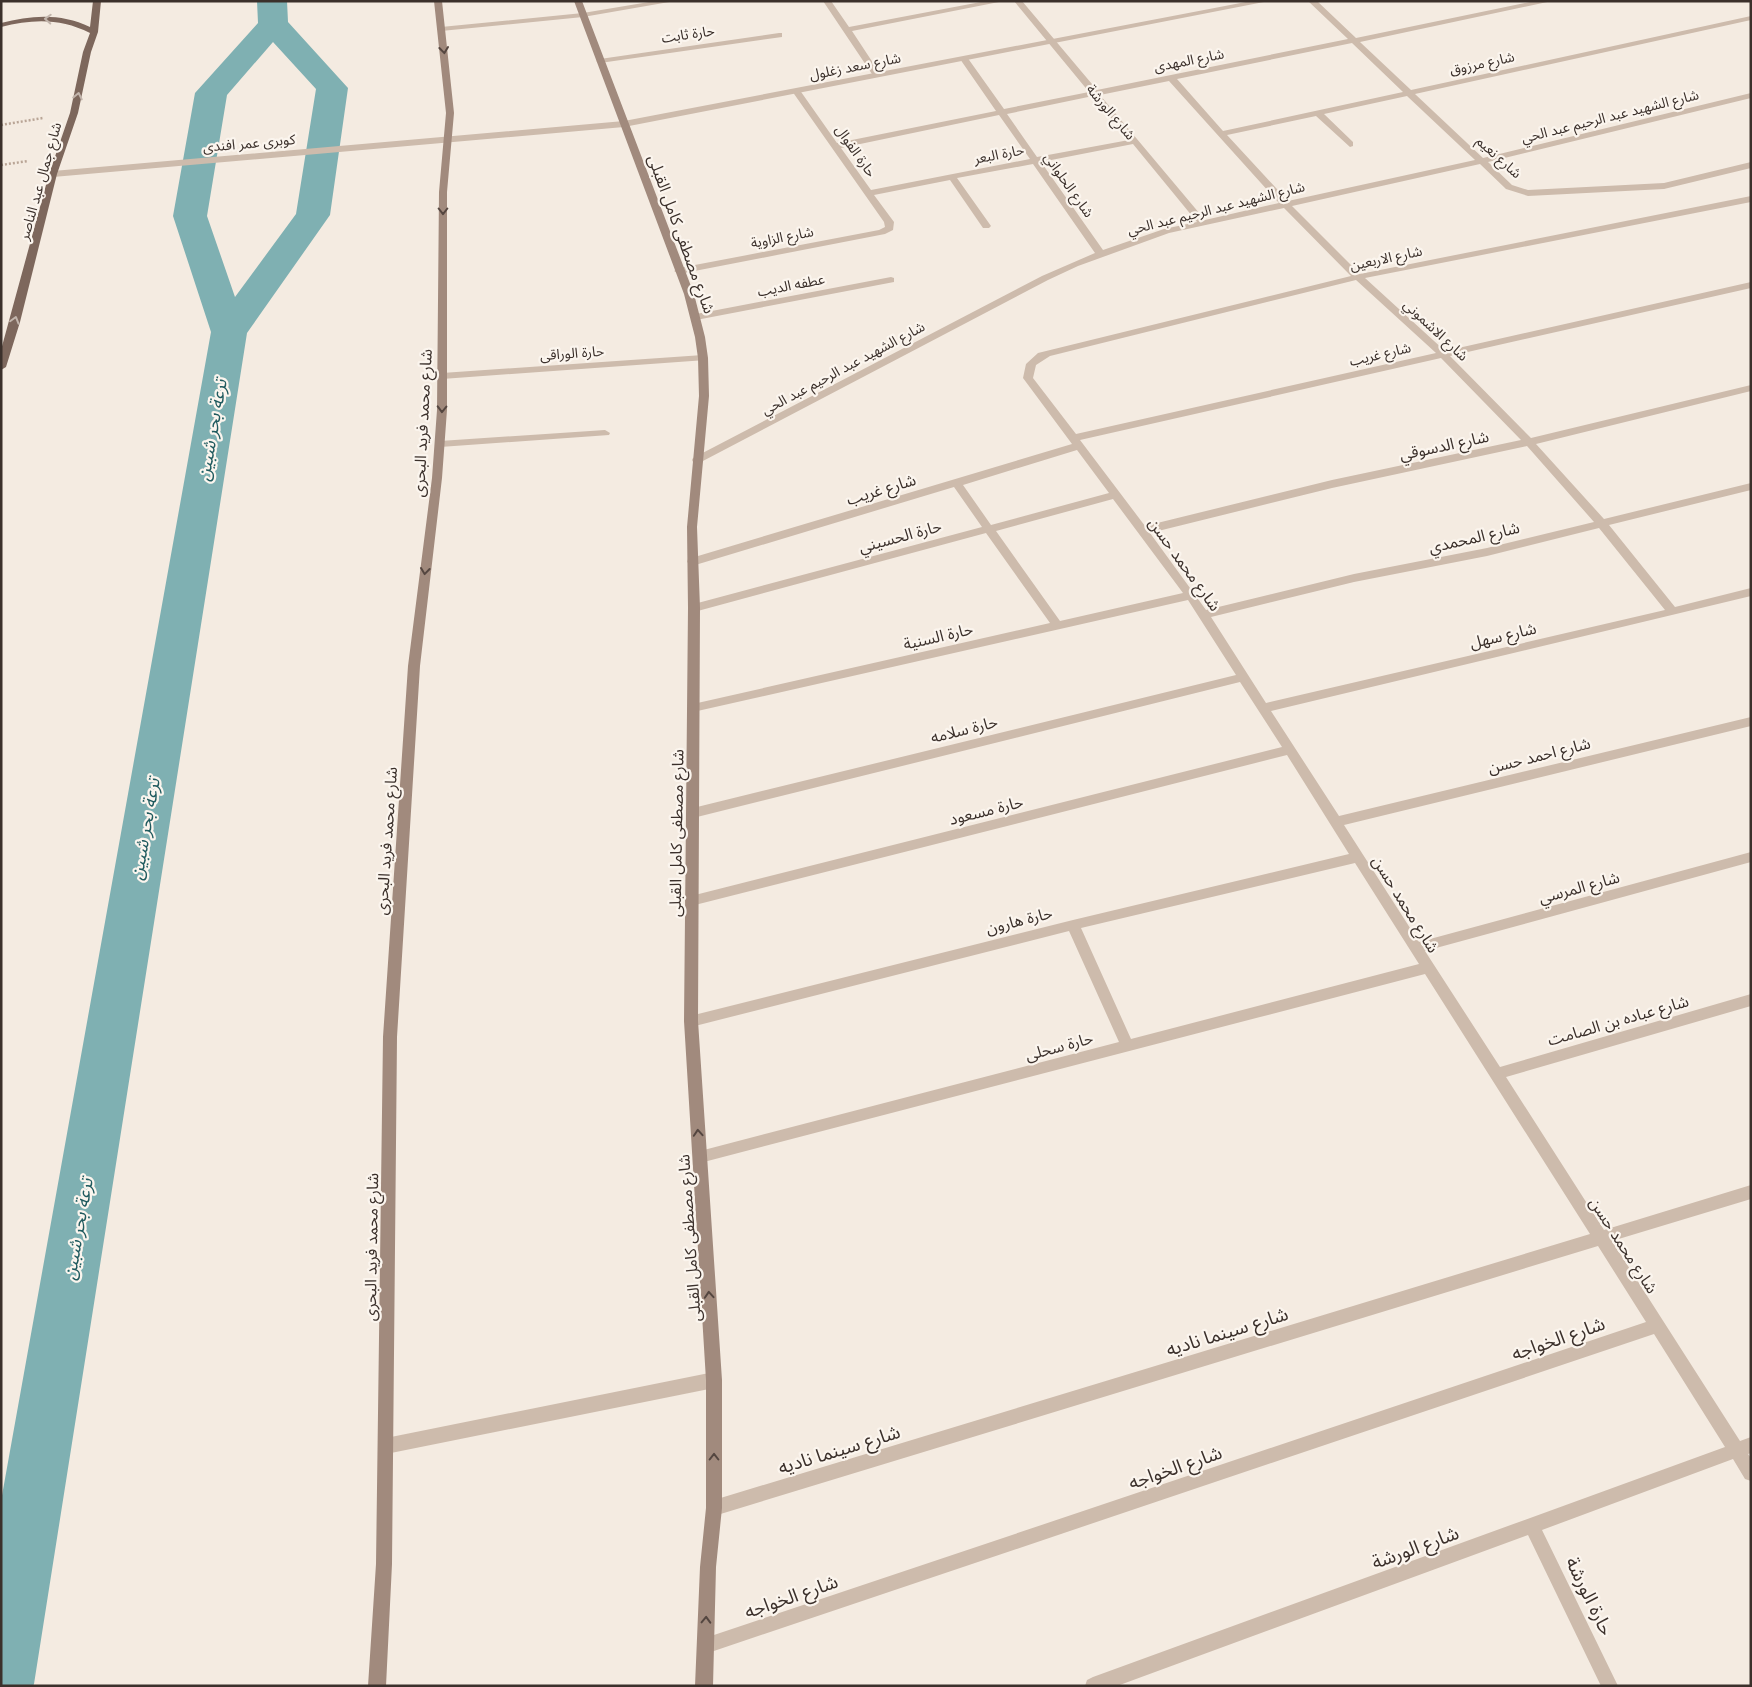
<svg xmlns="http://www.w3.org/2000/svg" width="1752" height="1687" font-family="Montserrat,'Noto Sans Arabic',sans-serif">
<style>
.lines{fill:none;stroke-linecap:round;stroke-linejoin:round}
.canal{fill:#7fb0b2;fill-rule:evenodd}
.path{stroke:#b9a596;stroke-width:2.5;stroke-dasharray:2 2;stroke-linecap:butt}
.minor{fill:#cdbbac;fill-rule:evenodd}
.tertiary{fill:#cdbbac;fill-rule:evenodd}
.secondary{fill:#a18a7d;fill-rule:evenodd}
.primary{fill:#7d675c;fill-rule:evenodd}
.oneway{stroke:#c2b5ac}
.oneway2{stroke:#544640}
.labels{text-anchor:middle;stroke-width:4.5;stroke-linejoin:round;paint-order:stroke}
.far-street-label{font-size:14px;fill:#3b302b;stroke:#fbf5ee}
.street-label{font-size:16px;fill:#3b302b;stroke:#fbf5ee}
.water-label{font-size:18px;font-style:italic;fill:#1f5a5e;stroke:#fbf5ee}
.near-street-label{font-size:19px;fill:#3b302b;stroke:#fbf5ee}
</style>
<rect width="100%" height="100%" fill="#f4ebe1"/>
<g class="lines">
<path class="canal" d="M257 1H287L288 22 348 88 330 215 247 333 34 1684 33 1686H1V1501L211 332 173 216 195 93 258 23ZM273 42 316 89 296 214 235 297 207 216 227 95Z"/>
<g class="path">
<path d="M1 125 43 118"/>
<path d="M1 165 28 161"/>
</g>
<g class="minor">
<path d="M655 1H675L583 17 441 31 437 29 441 27 583 13Z"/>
<path d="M823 1H831L849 27 986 1H1004L852 31 881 75 877 77H874Z"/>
<path d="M1014 1H1022L1097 90 1348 39 1308 1H1317L1356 38 1535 1H1552L1360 42 1411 90 1751 16V20L1415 94 1483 158 1751 93V98L1488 162 1512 185 1528 190 1664 183 1751 162V168L1664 189 1528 196 1506 189 1480 164 1292 206 1360 274 1751 196V202L1365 278 1445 351 1751 282V288L1450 356 1531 438 1751 385V391L1536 444 1604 519 1751 483V490L1609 525 1675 607 1751 588V596L1271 711 1339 816 1751 717V726L1344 825 1419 942 1751 852V862L1425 951 1500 1067 1751 994V1006L1506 1077 1604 1230 1751 1185V1199L1612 1241 1740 1441 1751 1437V1453L1748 1454 1751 1458V1481L1745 1479 1733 1459 1542 1530 1618 1686H1601L1528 1535 1117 1686H1085L1087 1680 1093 1677 1725 1447 1654 1334 705 1654 699 1652 697 1646 699 1640 705 1638 1646 1322 1598 1246 714 1516 708 1514 706 1508 708 1502 714 1500 1590 1234 1425 974 700 1163 695 1162 693 1157 695 1152 700 1151 1119 1042 1069 931 691 1027 686 1025 684 1021 686 1017 1073 920 1349 854 1287 755 691 906 686 905 685 901 686 897 691 896 1282 747 1240 682 693 818 689 816 687 813 689 810 693 808 1236 675 1188 600 693 712 687 708 693 704 1050 623 986 533 694 612 688 608 694 604 982 527 954 487 692 566 687 562 688 559 1072 444 1023 378 1026 364 1038 353 1351 276 1284 208 1169 233 1078 266 1048 280 701 462H693L692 460 693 458 1042 276 1095 253 1033 164 957 178 991 226 989 228H983L950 180 874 195 894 222 893 230 885 234 679 274 674 271 679 268 879 230 885 227 884 222 792 91 793 89H799L837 143 996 111 960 59 964 57H967L1004 109 1089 92ZM1352 43 1403 92 1223 131 1177 79ZM1169 81 1279 203 1205 220 1100 95ZM1093 96 1129 140 1037 157 1007 114ZM1407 96 1475 160 1288 201 1227 135 1316 116 1350 147 1353 146V142L1324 114ZM999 115 1030 159 871 190 841 148ZM1133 144 1197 222 1164 229 1103 250 1041 162ZM1356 280 1436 353 1076 434 1033 378 1036 365 1050 356ZM1441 358 1521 440 1332 480 1145 526 1080 440ZM1527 446 1594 522 1487 548 1354 574 1206 610 1150 533 1332 488ZM1077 450 1109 493 991 525 963 485ZM1113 499 1183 593 1060 621 996 531ZM1599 528 1665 610 1266 703 1211 617 1354 582 1487 556ZM1355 863 1419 964 1131 1039 1081 928Z"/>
<path d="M779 33H782V37L600 63 596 61 600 59Z"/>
<path d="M891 277 894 278V282L696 320 691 317 696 314Z"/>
<path d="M703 355 708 358 706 360 442 379 437 376 442 373Z"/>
<path d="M605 430 610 433 609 435 440 447 435 444 440 441Z"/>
<path d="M714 1372 719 1375 722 1380 719 1385 714 1388 386 1454 380 1452 378 1446 380 1440 386 1438Z"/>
</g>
<path class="tertiary" d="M1251 1H1269L624 127 53 177 49 174 53 171 624 121Z"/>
<g class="secondary">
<path d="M434 1H442L454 113 447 192V410L442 478 420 666 397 1037 392 1564 386 1686H368L376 1564 383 1037 408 666 432 478 437 410 439 192 446 113Z"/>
<path d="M574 1H582L694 294 705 337 708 358 709 396 697 527 700 608 698 1021 722 1380V1508L716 1567 713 1686H695L700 1567 706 1508V1380L684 1021 688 608 687 527 699 396 698 358 695 337 684 294Z"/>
</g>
<path class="primary" d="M93 1H101L98 32 91 52 78 113 57 174 20 322 6 367 1 370V350L49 174 70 113 83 52 90 33C60 18 33 19 1 27V23C32 15 61 13 90 27Z"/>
</g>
<defs><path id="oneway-chevron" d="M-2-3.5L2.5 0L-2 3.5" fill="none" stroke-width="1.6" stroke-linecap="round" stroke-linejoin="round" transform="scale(1.25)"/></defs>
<g class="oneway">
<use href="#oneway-chevron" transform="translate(48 19) rotate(-177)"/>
<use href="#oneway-chevron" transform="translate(78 96) rotate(-78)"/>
<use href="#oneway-chevron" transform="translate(15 320) rotate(-74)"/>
</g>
<g class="oneway2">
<use href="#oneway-chevron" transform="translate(444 50) rotate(83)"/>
<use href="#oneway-chevron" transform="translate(443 211) rotate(90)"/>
<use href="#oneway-chevron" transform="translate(442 409) rotate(91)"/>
<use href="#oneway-chevron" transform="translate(425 571) rotate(97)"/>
<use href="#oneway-chevron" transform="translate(698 1133) rotate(-94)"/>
<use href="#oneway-chevron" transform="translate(709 1295) rotate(-94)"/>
<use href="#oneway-chevron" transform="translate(714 1457) rotate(-90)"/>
<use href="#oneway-chevron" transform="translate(706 1620) rotate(-88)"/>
</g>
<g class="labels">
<g class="far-street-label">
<text transform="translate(688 34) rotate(-8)" y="5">حارة ثابت</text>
<text transform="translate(1189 60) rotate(-11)" y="5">شارع المهدى</text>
<text transform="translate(1482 63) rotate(-12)" y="5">شارع مرزوق</text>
<text transform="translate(855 66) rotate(-11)" y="5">شارع سعد زغلول</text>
<text transform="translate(1111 112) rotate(50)" y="5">شارع الورشة</text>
<text transform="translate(1610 116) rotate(-14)" y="5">شارع الشهيد عبد الرحيم عبد الحي</text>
<text transform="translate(249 143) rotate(-5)" y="5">كوبرى عمر افندى</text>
<text transform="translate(856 151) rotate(55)" y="5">حارة الفوال</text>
<text transform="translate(999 154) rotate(-11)" y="5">حارة البعر</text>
<text transform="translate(1499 157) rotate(42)" y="5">شارع نعيم</text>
<text transform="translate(40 181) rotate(-74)" y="5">شارع جمال عبد الناصر</text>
<text transform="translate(1069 185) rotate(55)" y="5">شارع الحلواني</text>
<text transform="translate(1216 208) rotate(-14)" y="5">شارع الشهيد عبد الرحيم عبد الحي</text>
<text transform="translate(782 237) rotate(-11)" y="5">شارع الزاوية</text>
<text transform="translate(1386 258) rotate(-12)" y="5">شارع الاربعين</text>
<text transform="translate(791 285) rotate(-11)" y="5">عطفه الديب</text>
<text transform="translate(1436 330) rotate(43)" y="5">شارع الاشموني</text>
<text transform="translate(572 353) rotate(-4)" y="5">حارة الوراقى</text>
<text transform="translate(1380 354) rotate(-13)" y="5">شارع غريب</text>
<text transform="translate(843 368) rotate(-28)" y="5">شارع الشهيد عبد الرحيم عبد الحي</text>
</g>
<g class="street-label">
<text transform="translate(682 234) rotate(70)" y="6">شارع مصطفى كامل القبلى</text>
<text transform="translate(422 423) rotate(-87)" y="6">شارع محمد فريد البحرى</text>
<text transform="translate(1444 445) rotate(-12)" y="6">شارع الدسوقي</text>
<text transform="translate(881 489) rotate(-17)" y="6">شارع غريب</text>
<text transform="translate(900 536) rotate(-15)" y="6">حارة الحسيني</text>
<text transform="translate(1474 537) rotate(-13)" y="6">شارع المحمدي</text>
<text transform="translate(1185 564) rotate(54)" y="6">شارع محمد حسن</text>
<text transform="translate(1503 635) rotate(-13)" y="6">شارع سهل</text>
<text transform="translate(938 636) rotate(-13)" y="6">حارة السنية</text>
<text transform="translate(964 729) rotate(-14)" y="6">حارة سلامه</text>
<text transform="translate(1539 755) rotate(-14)" y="6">شارع احمد حسن</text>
<text transform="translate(986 810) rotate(-14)" y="6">حارة مسعود</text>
<text transform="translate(676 833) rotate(-89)" y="6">شارع مصطفى كامل القبلى</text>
<text transform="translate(386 841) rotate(-86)" y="6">شارع محمد فريد البحرى</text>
<text transform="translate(1579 887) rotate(-15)" y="6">شارع المرسي</text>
<text transform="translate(1406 904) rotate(58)" y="6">شارع محمد حسن</text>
<text transform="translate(1019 920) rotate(-14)" y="6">حارة هارون</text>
<text transform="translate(1618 1020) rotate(-16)" y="6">شارع عباده بن الصامت</text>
<text transform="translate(1059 1046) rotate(-15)" y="6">حارة سحلى</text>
<text transform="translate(689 1238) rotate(-94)" y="6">شارع مصطفى كامل القبلى</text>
<text transform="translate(1624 1245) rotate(57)" y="6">شارع محمد حسن</text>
<text transform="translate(371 1247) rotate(-89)" y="6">شارع محمد فريد البحرى</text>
</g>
<g class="water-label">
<text transform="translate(212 430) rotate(-80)" y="6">ترعة بحر شبين</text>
<text transform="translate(145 829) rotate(-80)" y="6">ترعة بحر شبين</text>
<text transform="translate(78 1229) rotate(-80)" y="6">ترعة بحر شبين</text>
</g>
<g class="near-street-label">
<text transform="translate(1227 1331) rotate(-17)" y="7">شارع سينما ناديه</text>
<text transform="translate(1558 1338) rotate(-19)" y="7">شارع الخواجه</text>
<text transform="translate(839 1449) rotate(-17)" y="7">شارع سينما ناديه</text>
<text transform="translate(1175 1467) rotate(-19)" y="7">شارع الخواجه</text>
<text transform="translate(1415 1547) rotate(-20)" y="7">شارع الورشة</text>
<text transform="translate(791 1596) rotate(-19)" y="7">شارع الخواجه</text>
<text transform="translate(1590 1596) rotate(64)" y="7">حارة الورشة</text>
</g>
</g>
<rect width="1752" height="1687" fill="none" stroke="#3b302b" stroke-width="5"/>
</svg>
